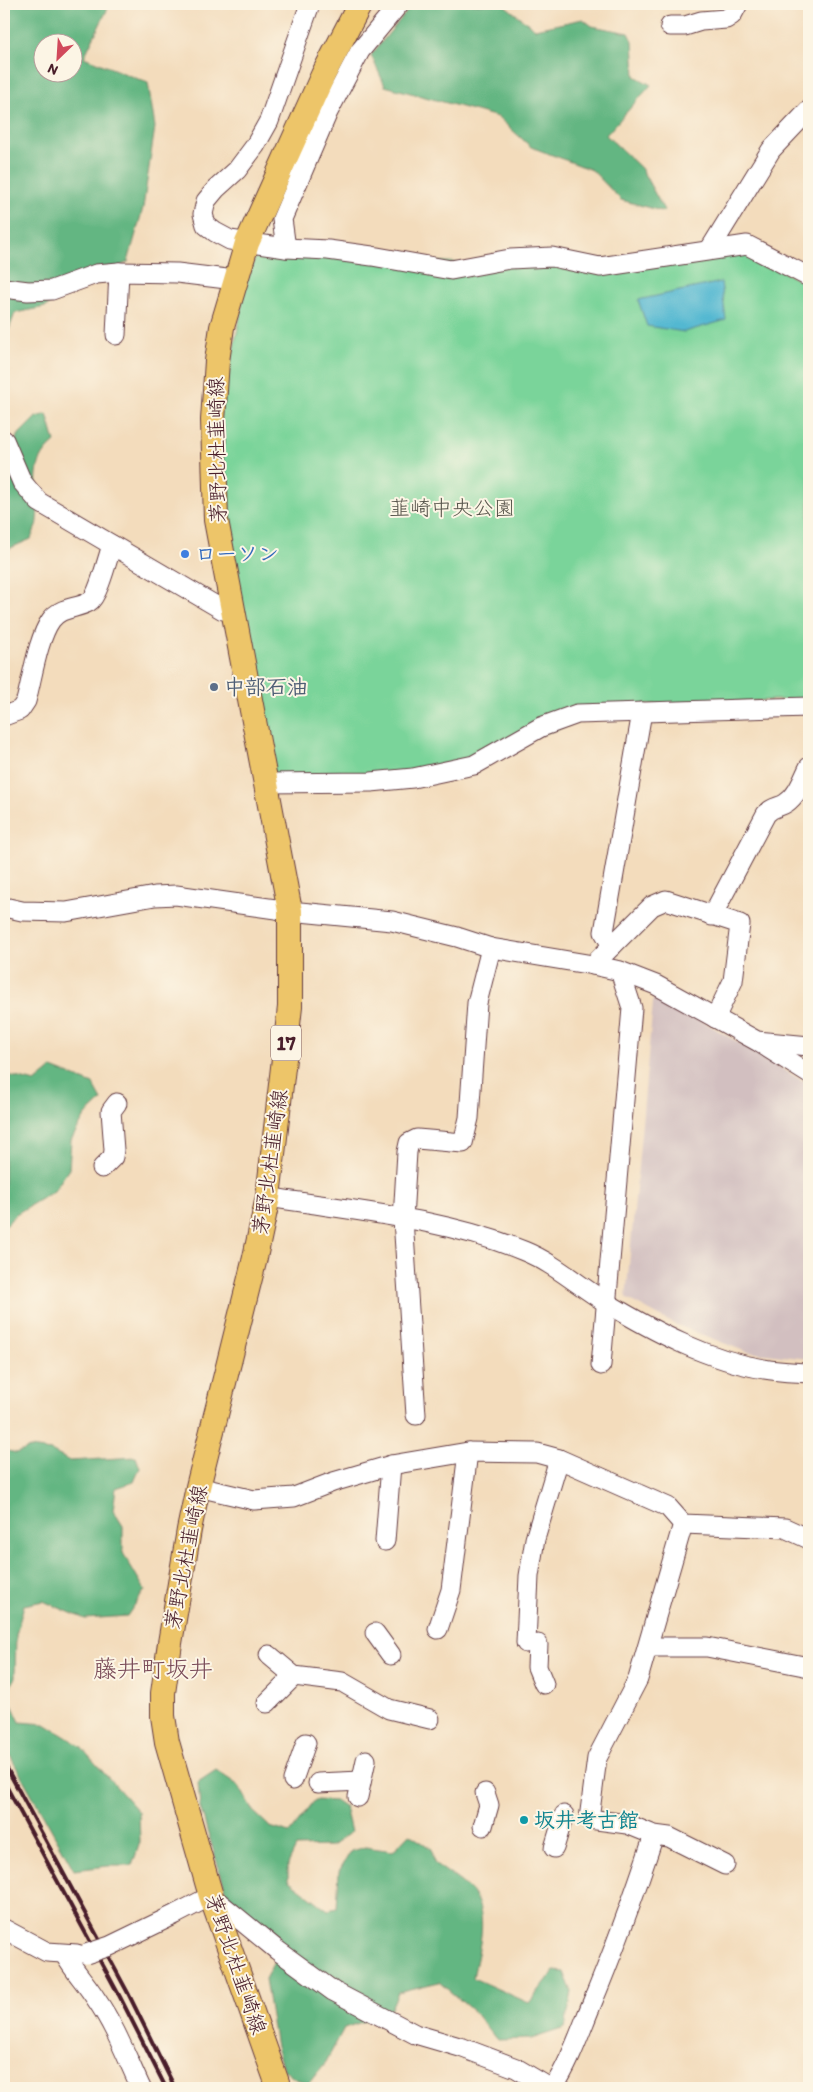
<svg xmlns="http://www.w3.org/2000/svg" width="813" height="2092" font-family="Itim,'Klee One',sans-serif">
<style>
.industrial{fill:#d2bfc0}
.green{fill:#7ad49a;stroke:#627a62}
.forest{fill:#63b682;stroke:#566a56;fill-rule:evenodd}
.water{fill:#53b8d1;stroke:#4e6c7e}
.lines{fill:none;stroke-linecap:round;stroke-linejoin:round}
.minor-casing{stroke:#633b41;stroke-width:21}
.major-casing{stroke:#633b41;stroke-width:26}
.minor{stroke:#fff;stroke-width:19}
.major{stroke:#edc569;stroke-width:24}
.rail{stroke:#4a1f2b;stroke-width:4}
.minor-bridge-casing{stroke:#633b41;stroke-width:21;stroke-linecap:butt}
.minor-bridge{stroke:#fff;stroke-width:19}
.shop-dot{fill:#3f7fe0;stroke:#fcf5e5;stroke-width:2}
.service-dot{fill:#5c6f8a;stroke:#fcf5e5;stroke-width:2}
.culture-dot{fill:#0f9aa8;stroke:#fcf5e5;stroke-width:2}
.labels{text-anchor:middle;stroke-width:4;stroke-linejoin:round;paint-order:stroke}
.shield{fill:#fcf5e5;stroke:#7f5f63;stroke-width:1}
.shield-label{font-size:20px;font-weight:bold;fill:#4a1f2b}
.street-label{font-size:21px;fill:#4a1f2b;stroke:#fcf5e5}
.park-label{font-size:21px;fill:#58554c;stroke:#fcf5e5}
.shop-label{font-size:21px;font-weight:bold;fill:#366cbe;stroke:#fcf5e5;text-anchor:start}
.service-label{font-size:21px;font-weight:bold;fill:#4e5e75;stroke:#fcf5e5;text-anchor:start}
.culture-label{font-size:21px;font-weight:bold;fill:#0d838f;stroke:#fcf5e5;text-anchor:start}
.quarter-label{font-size:24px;fill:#784957;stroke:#fcf5e5}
</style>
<rect width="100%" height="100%" fill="#fcf5e5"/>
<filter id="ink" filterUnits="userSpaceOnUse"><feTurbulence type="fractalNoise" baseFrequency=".02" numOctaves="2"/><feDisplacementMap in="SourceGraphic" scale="10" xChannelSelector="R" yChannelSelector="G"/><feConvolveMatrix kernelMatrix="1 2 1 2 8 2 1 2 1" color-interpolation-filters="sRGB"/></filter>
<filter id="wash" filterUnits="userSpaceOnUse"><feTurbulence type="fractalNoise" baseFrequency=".0096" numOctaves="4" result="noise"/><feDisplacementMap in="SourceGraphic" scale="20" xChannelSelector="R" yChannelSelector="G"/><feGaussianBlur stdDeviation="1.12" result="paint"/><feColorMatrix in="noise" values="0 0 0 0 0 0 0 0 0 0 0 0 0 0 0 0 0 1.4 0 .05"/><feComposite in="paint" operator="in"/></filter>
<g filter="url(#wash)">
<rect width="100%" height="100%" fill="#f3dcbc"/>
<path class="industrial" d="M654 992 801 1080 809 1082V1359L747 1352 674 1324 626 1298Z"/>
<path class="green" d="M745 251 809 286V699L628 705 473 758 401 773 270 777 221 526 218 421 238 328 244 289 256 255H315L503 265Z"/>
<g class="forest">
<path d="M4 4H110L84 57 148 83 155 127 143 208 128 262 45 307 15 313 4 343ZM42 42H72V72H42Z"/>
<path d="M413 4H503L535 29 583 19 592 26 629 33 633 41 635 76 651 85 606 135 641 168 665 212 621 200 592 170 531 147 498 117 385 86 371 55Z"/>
<path d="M47 414 55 442C26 465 41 491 37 520 37 526 33 533 31 539L6 550 4 549V456L20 433 36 417Z"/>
<path d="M52 1068 93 1084 102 1100 85 1116 71 1140 69 1169 54 1191 16 1214 4 1227V1074L35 1082Z"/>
<path d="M30 1448 51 1451 70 1461 136 1457 140 1468 134 1482 116 1488 113 1510 123 1526V1553L145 1590 127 1616 85 1619 43 1601 24 1605 16 1635 15 1677 7 1694 20 1722 45 1724 79 1745 139 1812 140 1842 132 1866H108L74 1870 4 1745V1450L17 1453Z"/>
<path d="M216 1770 239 1786 253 1811 270 1827 290 1833 315 1800 336 1801 345 1807 351 1832 332 1846 296 1847 288 1864V1880L328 1910 337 1908 339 1871 351 1851 365 1847 393 1851 409 1834 432 1849 434 1863C445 1871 458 1879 468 1888 492 1911 478 1950 473 1978L529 2003 554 1971 564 1972 572 1992 565 2028 531 2039 497 2040 474 2012 439 1982 398 1992 389 2013 344 2028 326 2062 309 2083 295 2079 283 2069 276 2047 265 1979 275 1960 280 1938 269 1928 228 1898 200 1807 198 1782Z"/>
</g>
<path class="water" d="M721 282 726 320 684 332 647 326 638 300Z"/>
</g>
<g filter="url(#ink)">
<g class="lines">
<defs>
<g id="minor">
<path d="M310 4 269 121 255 146 237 170 216 189 206 201 203 214 206 225 215 232 230 240 286 248 328 250 372 256 451 270 510 259 552 257 600 267 747 245 809 277"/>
<path d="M670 26H685L701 21 726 19 732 15 738 4"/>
<path d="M286 248 282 219 328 112 360 51 399 4"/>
<path d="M710 249 771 150 809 110"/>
<path d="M4 288 28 291 52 290 96 274 119 272 177 273 235 280"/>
<path d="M116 335 119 272"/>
<path d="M4 440 22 482 39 502 223 610 232 609"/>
<path d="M4 716 20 710 26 701C32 679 38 638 51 620 60 607 76 609 89 602 98 597 108 557 112 545"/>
<path d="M266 783 371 782 413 778 474 765 541 727 577 714 809 707"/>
<path d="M4 907 22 911 66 912 155 896 176 895 290 911 392 921 457 937 491 948 593 965 620 971 656 985 757 1041 809 1046"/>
<path d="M712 916 766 814C773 806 779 808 786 803 798 795 803 779 809 767"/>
<path d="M612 946 652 906 666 900 740 924 733 981 715 1018"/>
<path d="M593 965 612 946 604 932 642 712"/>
<path d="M760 1043 809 1074"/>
<path d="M102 1168 113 1157 114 1150 111 1111 117 1103"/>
<path d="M268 1197C353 1211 443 1218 524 1251 554 1263 579 1286 607 1303 655 1332 708 1360 764 1369 779 1372 794 1372 809 1373"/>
<path d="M601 1365 632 1008 620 971"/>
<path d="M416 1415 403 1219 407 1152 409 1143 417 1139 463 1143 469 1118 477 1003 491 948"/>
<path d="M198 1487 254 1500 294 1497 333 1482 391 1465 468 1452 537 1453 559 1459 668 1507 683 1524 785 1528 809 1539"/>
<path d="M385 1541 391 1465"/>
<path d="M438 1629 451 1590 468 1452"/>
<path d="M375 1633 391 1655"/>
<path d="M526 1643 529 1576 535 1539 559 1459"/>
<path d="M538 1644 537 1667 544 1684"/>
<path d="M648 1647H707L809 1667"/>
<path d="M269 1655 294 1676 342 1682 389 1709 430 1719"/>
<path d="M267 1703 294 1676"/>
<path d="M293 1780 306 1743"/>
<path d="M318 1783 361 1781"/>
<path d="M358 1797 366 1760"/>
<path d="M483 1826 489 1805 485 1793"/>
<path d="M654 1835 669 1837 725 1865"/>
<path d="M554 1848 564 1815"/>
<path d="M176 1914 211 1896 277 1950 333 1991 415 2034 463 2048 516 2068 550 2088"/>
<path d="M4 1929 47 1952 77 1954"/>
<path d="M65 1955C74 1971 86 1983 96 1999 115 2026 127 2058 141 2088"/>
<path d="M553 2088C569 2064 579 2035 590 2008 614 1951 635 1893 654 1835L627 1824 589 1819 597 1758 638 1679 683 1524"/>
</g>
<path id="major" d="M279 2088 211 1896 167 1742 163 1716V1693L170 1643 189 1530 198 1487 254 1262 268 1197 290 1007V911L216 520 213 420 217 361 222 327 247 243 323 75 360 4"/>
</defs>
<use href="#minor" class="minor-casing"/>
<use href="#major" class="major-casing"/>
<use href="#minor" class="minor"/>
<use href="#major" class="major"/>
<g class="rail">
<path d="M4 1763 128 1993 175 2088"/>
<path d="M4 1782 120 1997 166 2088"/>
</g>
<defs>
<path id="minor-bridge" d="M86 1954 110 1946 176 1914"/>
</defs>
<use href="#minor-bridge" class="minor-bridge-casing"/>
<use href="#minor-bridge" class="minor-bridge"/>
</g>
</g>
<circle class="shop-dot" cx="185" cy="554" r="5"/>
<circle class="service-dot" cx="214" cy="687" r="5"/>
<circle class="culture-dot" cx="524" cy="1820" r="5"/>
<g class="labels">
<rect class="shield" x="271" y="1025.5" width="30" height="35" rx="4"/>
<g class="shield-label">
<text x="286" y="1050">17</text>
</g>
<g class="street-label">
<text transform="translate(217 450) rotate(-91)" y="7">茅野北杜韮崎線</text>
<text transform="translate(270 1162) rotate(-82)" y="7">茅野北杜韮崎線</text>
<text transform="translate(186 1557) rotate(-79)" y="7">茅野北杜韮崎線</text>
<text transform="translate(236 1964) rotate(71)" y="7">茅野北杜韮崎線</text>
</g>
<g class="park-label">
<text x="452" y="515">韮崎中央公園</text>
</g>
<g class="shop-label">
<text x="195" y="561">ローソン</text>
</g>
<g class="service-label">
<text x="224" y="694">中部石油</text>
</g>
<g class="culture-label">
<text x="534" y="1827">坂井考古館</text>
</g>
<g class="quarter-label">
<text x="153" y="1677">藤井町坂井</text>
</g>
</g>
<rect width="813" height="2092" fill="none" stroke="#fcf5e5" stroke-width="20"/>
<g transform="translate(58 58) rotate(205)"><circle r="24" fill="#fcf5e5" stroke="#b59f9b"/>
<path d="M0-4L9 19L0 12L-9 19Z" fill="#d1495b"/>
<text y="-8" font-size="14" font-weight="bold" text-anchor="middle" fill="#4a1f2b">N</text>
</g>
</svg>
